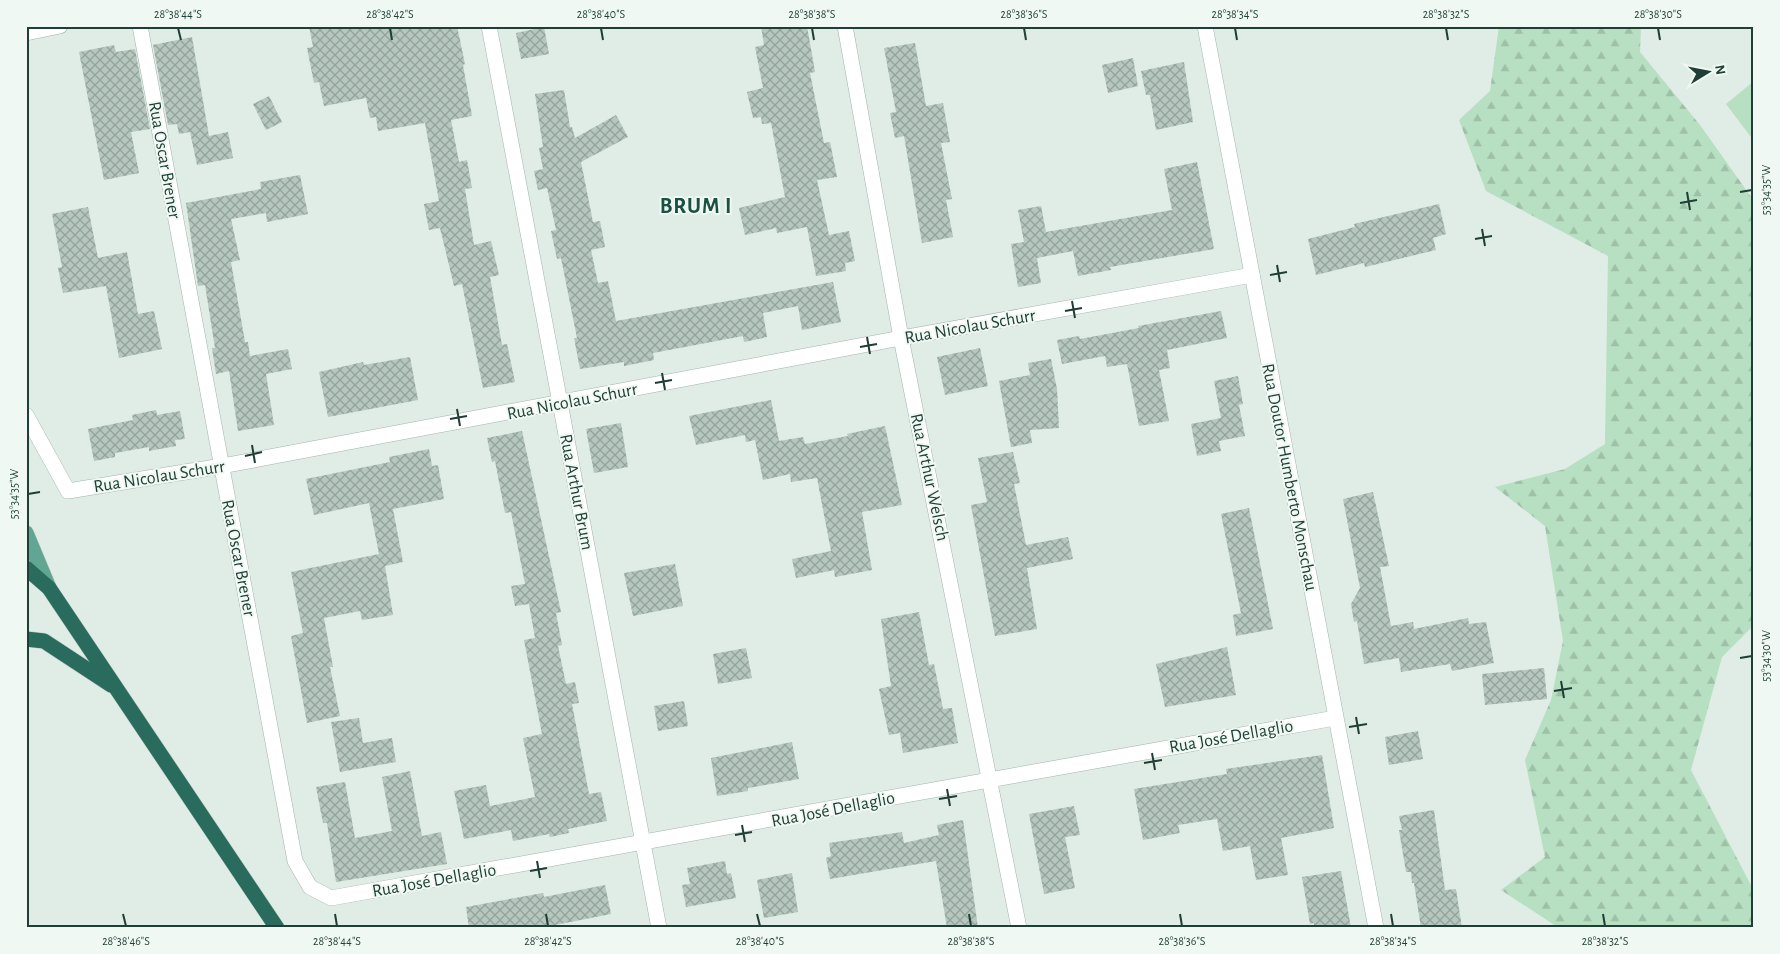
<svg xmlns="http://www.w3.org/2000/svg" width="1780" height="954" font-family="'Alegreya Sans',sans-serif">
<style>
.green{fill:#b7dfc1}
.forest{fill:url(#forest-firs)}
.building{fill:url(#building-cross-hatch)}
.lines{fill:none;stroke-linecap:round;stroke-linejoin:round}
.minor-casing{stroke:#a2b4ad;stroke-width:16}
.major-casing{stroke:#c0c9c6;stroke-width:16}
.highway-casing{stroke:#c0c9c6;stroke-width:16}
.minor{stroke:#fff;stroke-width:15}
.major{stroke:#61a593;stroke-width:15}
.highway{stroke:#296c5d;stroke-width:15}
.ticks{fill:none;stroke:#1f3e35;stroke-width:2}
.labels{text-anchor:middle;stroke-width:4;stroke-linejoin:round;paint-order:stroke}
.street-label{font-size:18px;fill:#1f3e35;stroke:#f0f8f4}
.district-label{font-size:22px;font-weight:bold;letter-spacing:1px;fill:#1a5143;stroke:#f0f8f4}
.neatline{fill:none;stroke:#1f3e35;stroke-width:2}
.ticks-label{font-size:12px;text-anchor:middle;fill:#1f3e35}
</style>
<defs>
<pattern id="forest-firs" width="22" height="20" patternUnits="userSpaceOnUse" patternTransform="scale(1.25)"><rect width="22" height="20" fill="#b7dfc1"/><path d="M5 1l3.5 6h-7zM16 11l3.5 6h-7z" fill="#9dc0a6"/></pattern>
<pattern id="building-cross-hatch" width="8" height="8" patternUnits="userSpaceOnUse" patternTransform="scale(1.25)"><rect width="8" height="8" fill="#b5c7bf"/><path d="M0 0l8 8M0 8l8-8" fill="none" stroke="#93a39c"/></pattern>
</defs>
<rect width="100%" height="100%" fill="#e0ece6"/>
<path class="green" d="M1754 81V141L1726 104Z"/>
<path class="forest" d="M1499 26H1641L1640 52 1700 125 1754 201V628L1752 627 1722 657 1691 770 1754 891V928H1559L1501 890 1545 857 1525 760 1551 700 1563 641 1545 526 1495 487 1565 469 1605 444 1608 256 1486 191 1459 120 1490 91Z"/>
<g class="building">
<path d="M309 26H457L465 64 463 65 472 116 451 120 459 162 467 160 472 188 465 189 474 245 491 241 499 275 490 277 502 345 507 344 515 382 483 388 462 284 454 286 440 228 429 230 424 204 439 201 425 123 378 131 376 117 370 118 366 98 324 106 319 82 314 83 307 48 313 47Z"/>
<path d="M761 26H807L815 72 810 73 824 143 830 142 837 177 817 180 829 235 849 231 855 261 845 263 846 271 816 276 807 227 777 233 776 228 745 235 739 208 785 197 771 123 762 124 761 117 753 118 747 92 763 88 755 47 764 45Z"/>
<path d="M544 27 549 54 521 59 516 33Z"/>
<path d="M192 37 209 136 228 132 233 158 197 165 190 132 179 134 177 124 168 125 153 45Z"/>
<path d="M915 43 926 106 943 103 950 142 941 143 952 199 946 200 953 237 922 243 904 136 895 138 890 113 896 112 884 48Z"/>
<path d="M114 45 116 52 135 49 150 129 131 132 139 173 104 180 79 52Z"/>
<path d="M1133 58 1138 86 1108 93 1102 65Z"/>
<path d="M1184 62 1193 122 1156 130 1150 95H1146L1141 71Z"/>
<path d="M564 90 570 127H572L575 138 616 115 628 137 581 162 593 222 600 221 605 247 591 250 598 283 608 281 616 321 833 282 841 322 802 330 798 306 763 313 767 337 744 342 743 336 653 353 654 360 624 366V362L580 369 574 338H577L561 258 557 259 551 231 556 230 547 188 538 190 534 171 543 169 539 148 543 147 535 94Z"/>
<path d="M269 96 282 122 266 130 253 104Z"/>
<path d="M1197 162 1214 249 1110 267 1111 270 1078 276 1073 251 1037 258 1041 283 1018 287 1011 244 1024 242 1018 210 1041 206 1046 232 1172 210 1164 169Z"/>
<path d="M300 175 308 214 267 222 266 213 231 219 240 260 231 262 245 342H248L250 356 288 349 292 369 266 374 274 425 238 431 229 371 216 374 212 348H215L205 285 198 286 186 203 261 189 260 182Z"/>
<path d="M1439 204 1446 234 1433 238 1436 250 1365 267 1364 263 1316 275 1308 239 1355 227 1354 224Z"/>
<path d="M88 207 98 258 127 252 138 314 154 311 162 349 119 358 106 286 63 293 58 268 62 267 52 214Z"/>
<path d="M1221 311 1227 338 1167 350 1170 368 1159 370 1169 421 1139 426 1127 364 1107 367 1105 356 1062 364 1057 340 1079 336 1080 339 1139 328 1138 326Z"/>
<path d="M980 348 988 386 945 395 937 357Z"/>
<path d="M410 357 418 400 328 417 319 372 363 362 364 365Z"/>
<path d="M1051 359 1057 389 1059 428 1030 430 1032 443 1011 447 999 381 1030 375 1028 363Z"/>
<path d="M1238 376 1243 404 1239 405 1245 436 1219 441 1221 451 1197 456 1191 424 1221 418 1214 381Z"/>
<path d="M771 400 779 441 803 437 805 444 848 436 847 434 885 426 902 505 862 512 872 570 835 577 834 570 796 578 792 559 831 551 817 478 791 482 790 474 763 480 755 440 746 442 745 435 696 445 689 416Z"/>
<path d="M156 410 157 415 180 411 185 439 175 440 176 446 149 451V447L115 453V457L94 461 88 429 133 420 132 415Z"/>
<path d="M621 423 628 467 594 473 586 429Z"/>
<path d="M522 431 561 612 556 613 562 645 558 646 566 684 575 682 579 703 572 704 589 794 601 792 607 821 568 829 569 833 550 837 549 834 513 841 511 830 464 839 454 791 486 785 490 806 535 797 523 738 542 734 524 640 535 638 529 604 515 606 511 586 525 584 511 512 505 513 495 461 492 462 487 438Z"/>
<path d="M429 449 432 466 438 465 444 499 393 509 403 562 385 566 393 615 362 620 360 611 324 618 333 667H330L340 716 307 723 291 636 303 633 291 572 379 554 369 503 314 515 306 479 390 462 389 457Z"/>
<path d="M1013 452 1020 483 1014 484 1026 545 1068 537 1073 559 1027 568 1037 629 995 636 971 505 987 502 978 458Z"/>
<path d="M1373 492 1389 566 1380 567 1391 626 1413 622 1414 629 1468 618 1469 624 1486 622 1494 663 1452 671 1450 664 1401 672 1399 658 1364 664 1357 621 1354 622 1351 604 1360 588 1343 499Z"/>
<path d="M1249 508 1273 629 1236 636 1233 615 1241 613 1221 514Z"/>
<path d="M675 564 683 606 633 616 624 573Z"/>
<path d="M919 612 929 665 934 664 943 709 952 708 958 743 903 753 900 733 889 735 879 689 891 686 881 619Z"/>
<path d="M1227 647 1236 695 1165 707 1156 664Z"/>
<path d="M746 648 752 678 718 684 713 654Z"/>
<path d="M1544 668 1547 699 1485 705 1482 674Z"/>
<path d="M684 701 688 726 658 731 654 706Z"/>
<path d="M359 718 363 743 392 738 396 762 340 772 331 722Z"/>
<path d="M1418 731 1423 759 1389 765 1385 737Z"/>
<path d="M792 742 799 779 748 788V791L717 796 711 758Z"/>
<path d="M1322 755 1334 828 1281 838 1288 875 1256 880 1250 846 1223 851 1217 819 1178 825 1180 833 1143 840 1134 789 1227 774 1226 769Z"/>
<path d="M410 771 422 836 441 832 447 864 336 882 327 823H323L316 787 345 782 355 838 392 831 382 777Z"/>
<path d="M1074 806 1080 835 1065 837 1075 888 1044 894 1029 814Z"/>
<path d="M1434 810 1445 890 1456 889 1462 928H1421L1414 883H1412L1411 872H1406L1399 830H1402L1399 816Z"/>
<path d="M963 820 978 928H947L936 861 830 879 826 858 831 856 829 843 902 832 904 843 939 835 937 825Z"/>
<path d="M725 861 727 874 731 873 736 898 686 907 682 885 690 884 687 868Z"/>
<path d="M1341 871 1351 928H1314V923L1310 924 1302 877Z"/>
<path d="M792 873 798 912 764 918 757 880Z"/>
<path d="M605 885 611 914 540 928H469L466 907 543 893 544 897Z"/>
</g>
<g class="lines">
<defs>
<g id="minor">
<path d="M140 26 295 861 310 887 331 898C666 841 1000 777 1335 718"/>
<path d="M489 26 659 928"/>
<path d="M845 26 901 338 1019 928"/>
<path d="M1205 26 1376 928"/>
<path d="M26 33 60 26"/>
<path d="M26 415 68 491 222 466 901 338 1252 275"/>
</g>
<path id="major" d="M26 533 49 588"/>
<g id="highway">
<path d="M26 568 49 588 277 928"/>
<path d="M26 639 44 641 111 685"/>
</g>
</defs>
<use href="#minor" class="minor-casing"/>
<use href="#major" class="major-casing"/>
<use href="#highway" class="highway-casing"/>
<use href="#minor" class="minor"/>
<use href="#major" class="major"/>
<use href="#highway" class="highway"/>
</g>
<path class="ticks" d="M178 28 181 40M390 28 392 40M601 28 603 40M812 28 814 40M1024 28 1026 40M1235 28 1237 40M1446 28 1448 40M1658 28 1660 40M1687 192 1690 210M1740 192 1752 190M1680 203 1697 200M1482 229 1485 246M1475 239 1492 236M1277 265 1280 282M1270 275 1287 272M1072 301 1075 318M1065 311 1082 308M867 337 870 354M860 347 877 344M662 373 665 390M655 383 672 380M457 409 460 426M450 419 467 416M252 445 255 463M245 456 262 452M28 494 40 492M1740 658 1752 656M1561 681 1564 698M1554 691 1572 688M1356 717 1359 734M1349 727 1367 724M1152 753 1155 770M1144 763 1162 760M947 789 950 806M939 799 957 796M742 825 745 842M735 835 752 832M537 861 540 878M530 871 547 868M123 914 126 926M335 914 337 926M546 914 548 926M757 914 760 926M969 914 971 926M1180 914 1182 926M1391 914 1393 926M1603 914 1605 926"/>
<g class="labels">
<g class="street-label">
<text transform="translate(165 160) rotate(80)" y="6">Rua Oscar Brener</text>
<text transform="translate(970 326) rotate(-10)" y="6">Rua Nicolau Schurr</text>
<text transform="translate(572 401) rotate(-11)" y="6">Rua Nicolau Schurr</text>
<text transform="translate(159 476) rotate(-9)" y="6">Rua Nicolau Schurr</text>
<text transform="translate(930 477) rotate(78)" y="6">Rua Arthur Welsch</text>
<text transform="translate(1290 477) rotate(79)" y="6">Rua Doutor Humberto Monschau</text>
<text transform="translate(577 492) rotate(79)" y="6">Rua Arthur Brum</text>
<text transform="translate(239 558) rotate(79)" y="6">Rua Oscar Brener</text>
<text transform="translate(1231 736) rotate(-10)" y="6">Rua José Dellaglio</text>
<text transform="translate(833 809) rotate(-11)" y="6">Rua José Dellaglio</text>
<text transform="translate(434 880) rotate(-10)" y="6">Rua José Dellaglio</text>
</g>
<g class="district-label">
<text x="696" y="213">BRUM I</text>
</g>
</g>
<rect width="1780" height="954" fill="none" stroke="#f0f8f4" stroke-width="55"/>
<g transform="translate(1708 72) rotate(80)" stroke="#f0f8f4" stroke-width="4" paint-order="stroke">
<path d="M0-4L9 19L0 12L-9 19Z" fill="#1f3e35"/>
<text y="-8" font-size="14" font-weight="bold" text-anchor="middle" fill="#1f3e35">N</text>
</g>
<rect x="28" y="28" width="1724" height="898" class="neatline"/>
<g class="ticks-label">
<text x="178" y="18">28°38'44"S</text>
<text x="390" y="18">28°38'42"S</text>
<text x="601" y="18">28°38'40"S</text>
<text x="812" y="18">28°38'38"S</text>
<text x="1024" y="18">28°38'36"S</text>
<text x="1235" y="18">28°38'34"S</text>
<text x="1446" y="18">28°38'32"S</text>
<text x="1658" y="18">28°38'30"S</text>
<text transform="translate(1766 190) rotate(-90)" y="4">53°34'35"W</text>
<text transform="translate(14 494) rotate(-90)" y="4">53°34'35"W</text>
<text transform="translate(1766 656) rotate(-90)" y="4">53°34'30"W</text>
<text x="126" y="945">28°38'46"S</text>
<text x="337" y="945">28°38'44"S</text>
<text x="548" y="945">28°38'42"S</text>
<text x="760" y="945">28°38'40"S</text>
<text x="971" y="945">28°38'38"S</text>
<text x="1182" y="945">28°38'36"S</text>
<text x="1393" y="945">28°38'34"S</text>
<text x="1605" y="945">28°38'32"S</text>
</g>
</svg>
